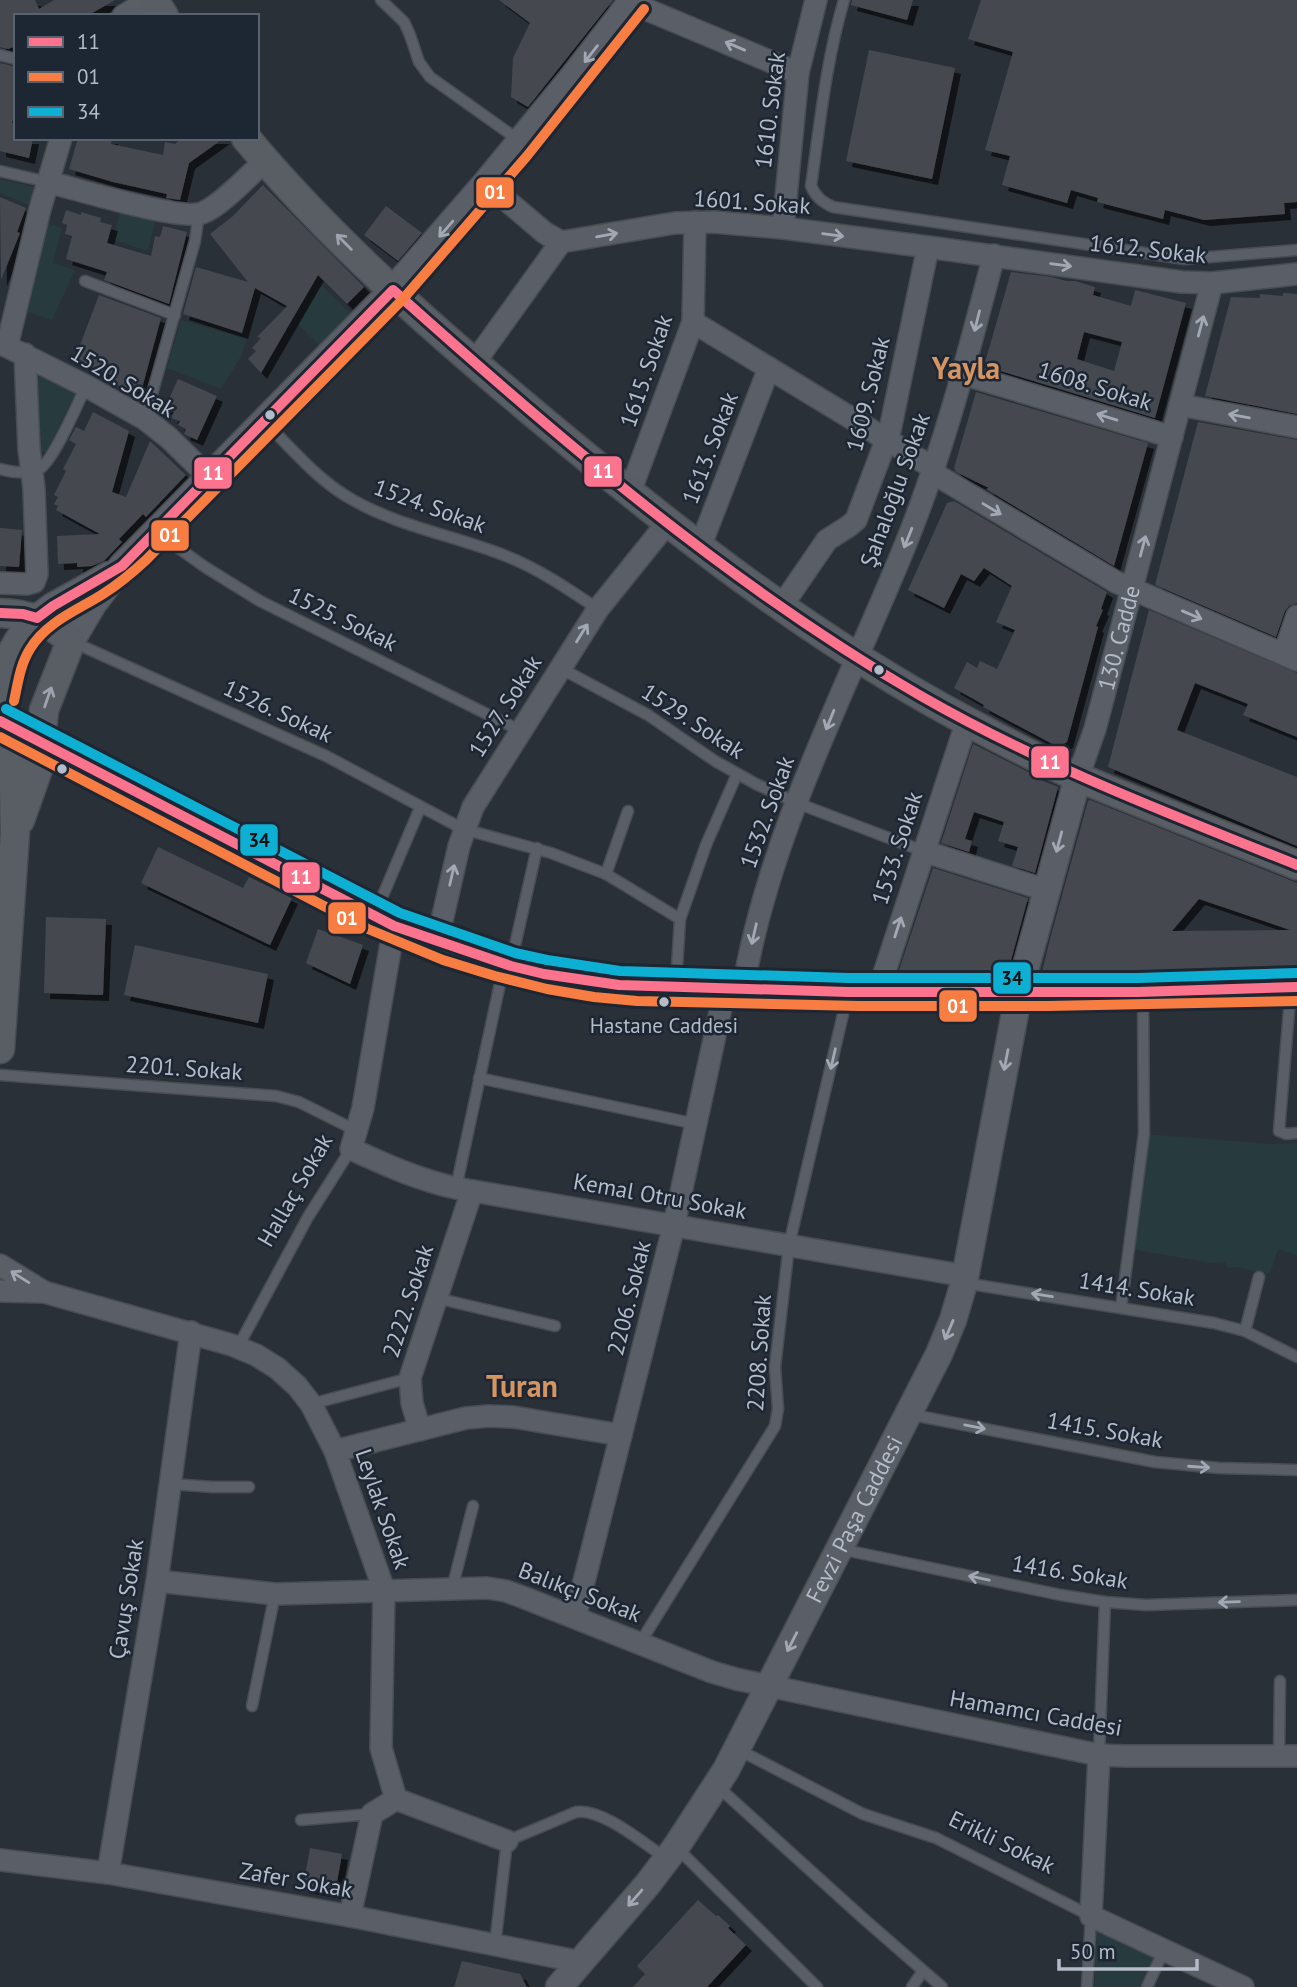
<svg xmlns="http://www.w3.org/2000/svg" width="1297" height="1987" font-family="'PT Sans',sans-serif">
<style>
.green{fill:#273a3e}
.building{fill:#444950;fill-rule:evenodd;filter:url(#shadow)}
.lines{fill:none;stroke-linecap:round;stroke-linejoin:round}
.service-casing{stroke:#484c53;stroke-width:13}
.minor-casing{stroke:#484c53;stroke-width:24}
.tertiary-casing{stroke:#484c53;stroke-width:29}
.secondary-casing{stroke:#484c53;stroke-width:31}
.service{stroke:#5a5e66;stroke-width:10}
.minor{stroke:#5a5e66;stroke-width:21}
.tertiary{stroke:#5a5e66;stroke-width:26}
.secondary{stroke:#595d64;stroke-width:28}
.bus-1-casing{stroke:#1d2633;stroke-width:16}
.bus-2-casing{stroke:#1d2633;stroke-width:16}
.bus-3-casing{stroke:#1d2633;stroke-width:16}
.bus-1{stroke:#fc738d;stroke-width:10}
.bus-2{stroke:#f77d43;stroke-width:10}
.bus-3{stroke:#0dafd3;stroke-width:10}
.oneway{stroke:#a2a9b5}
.oneway2{stroke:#9da4b0}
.bus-dot{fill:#b4bcc9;stroke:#1d2633;stroke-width:2.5}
.labels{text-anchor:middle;stroke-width:5;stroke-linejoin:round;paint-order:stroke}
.bus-label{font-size:21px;fill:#b4bcc9;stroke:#1d2633}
.street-label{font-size:23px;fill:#b4bcc9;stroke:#1d2633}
.district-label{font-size:30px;font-weight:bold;fill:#d59563;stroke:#1d2633}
.line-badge{stroke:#1d2633;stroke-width:2.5}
.badge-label{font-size:19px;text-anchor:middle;font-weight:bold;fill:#fff}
.pale-badge-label{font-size:19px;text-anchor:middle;font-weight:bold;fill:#111}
</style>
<defs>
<filter id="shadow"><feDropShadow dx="6" dy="6" stdDeviation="0" flood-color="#0009"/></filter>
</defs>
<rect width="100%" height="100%" fill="#2a3038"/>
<g class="green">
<path d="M0 179 39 188 33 207 0 193Z"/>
<path d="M121 208 156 217 148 251 113 240Z"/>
<path d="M46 223 62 228 53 263 75 270 52 320 25 311Z"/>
<path d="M320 284 352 315 321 347 297 323Z"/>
<path d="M181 320 247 339 240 358 221 389 167 368Z"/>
<path d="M33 368 77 390 47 451 42 453 38 451Z"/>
<path d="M1144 1134 1271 1144 1297 1143V1255L1278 1249 1270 1274 1236 1267 1228 1268 1225 1262 1211 1263 1131 1249Z"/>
<path d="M1097 1928 1155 1955 1140 1987H1094Z"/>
</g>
<g class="building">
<path d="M0 0H35L39 9 54 0H115L87 16H16V46L8 49 0 47Z"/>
<path d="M499 0H613L528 107 511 97 513 58 530 23Z"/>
<path d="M852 0H913L907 20 851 5Z"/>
<path d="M981 0H1297V202L1284 203 1285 214 1204 220 1165 210 1163 219 1097 202 1098 198 1071 190 1067 203 1002 185 1010 156 985 150 1013 52 968 39Z"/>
<path d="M869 50 955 68 932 179 846 161Z"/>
<path d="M0 63 16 67V109L12 123 16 124V138H33L29 158 0 151Z"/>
<path d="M78 138H112L111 144 163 155 165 142 175 144 182 138H224L189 163 180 200 166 198 167 194 113 182 69 169Z"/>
<path d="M263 185 364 287 347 304 318 275 261 373 248 359 256 351 252 348 261 338 257 337 287 306 255 288 242 333 183 314 196 267 248 282 210 234 233 216Z"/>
<path d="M0 197 26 208 17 232 20 233 1 280Z"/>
<path d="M386 206 422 233 398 261 364 235Z"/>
<path d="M66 210 81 215V212L101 218 100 222 112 225 107 243 151 256 155 236 160 237 163 226 187 232 169 304 104 280 107 272 66 259 72 236 65 234 67 225 62 223Z"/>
<path d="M1011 272 1052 277 1066 281H1075L1095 287 1093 295 1131 306 1135 290 1186 303 1155 418 984 366ZM1084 332 1122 342 1114 371 1077 359Z"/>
<path d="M1283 293 1297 294V414L1205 396 1231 297 1260 298V294L1283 296Z"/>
<path d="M99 295 161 318 141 392 113 384 115 377 74 361Z"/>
<path d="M178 379 217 396 197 440 184 434 186 429 178 425 180 421 171 418 174 412 165 408Z"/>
<path d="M976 392 1148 443 1114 566 986 489 989 488 956 472 954 468Z"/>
<path d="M93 412 129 431 112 492 126 497 150 441 186 475 146 517 143 514 119 539 122 542 104 561 92 566 77 567V563L58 564 57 536 100 534 56 510 58 506 54 504 58 497 54 495 66 471 63 469 76 444 69 440 76 427 84 431Z"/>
<path d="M1198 422 1297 440V603L1289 606 1285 611 1276 637 1155 585Z"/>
<path d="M954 501 1107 592 1101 609 1103 610 1096 626 1098 627 1067 742 1058 747 983 707 984 705 954 688 967 662 977 668 980 661 997 669 1015 630 996 622 1012 586 984 568 974 581 961 574 944 608 908 590 947 503Z"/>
<path d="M0 528 22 530 19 567 0 566Z"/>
<path d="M1149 610 1297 673V737L1243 715 1248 704 1195 683 1177 730 1297 777V846L1108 767Z"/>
<path d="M973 744 1038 777V779L1058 787 1035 873 1012 866 1018 847 998 841 1004 822 974 812 965 839 972 841 969 852 941 843Z"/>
<path d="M1090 800 1297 883V969L1175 972 1174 974 1138 975H1044L1042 972 1050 939 1088 801ZM1199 899 1290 930 1172 931Z"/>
<path d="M158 847 243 888 249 877 292 898 270 945 141 883Z"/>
<path d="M933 868 1028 898 1007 975H901L898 973Z"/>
<path d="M46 917 106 919 103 995 44 993Z"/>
<path d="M318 929 363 945 350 984 306 963Z"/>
<path d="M135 945 268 974 258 1023 124 995Z"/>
<path d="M310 1848 342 1854 335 1893 303 1887Z"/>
<path d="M698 1900 716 1916 718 1915 730 1926 728 1928 746 1945 707 1987H633L645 1974 637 1966Z"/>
<path d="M462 1961 520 1974 527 1987H454Z"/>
</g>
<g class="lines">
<defs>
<g id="service">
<path d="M381 0 404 22 410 35 419 62 430 77 520 141"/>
<path d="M844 0C826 61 820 123 811 186 816 197 822 202 833 207L1185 259 1297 250"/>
<path d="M0 55 16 59"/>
<path d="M0 171 48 182"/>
<path d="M85 281 175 315"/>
<path d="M145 419 195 241 199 213"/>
<path d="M264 421C290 447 315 477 346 496 395 526 453 535 506 556 539 569 568 589 598 609"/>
<path d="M0 469C12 472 27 475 39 469 53 462 78 403 86 386"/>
<path d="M156 532 205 567 260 601 521 731"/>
<path d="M73 642 326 756 463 829 551 853 606 874 680 919"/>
<path d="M560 668 648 715 715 761 756 784 797 803 923 851"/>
<path d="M606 874 628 811"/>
<path d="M375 914 420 808"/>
<path d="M511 963 537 848"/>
<path d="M676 984 680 919 706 845 737 774"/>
<path d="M1291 987 1279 1131 1286 1134 1297 1133"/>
<path d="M0 1075 276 1096 299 1102 357 1131"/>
<path d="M479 1078 696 1124"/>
<path d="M456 1188 504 965"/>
<path d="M964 1283 1214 1323 1245 1331 1297 1357"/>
<path d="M436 1298 555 1326"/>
<path d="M1121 1308 1144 1134 1143 992"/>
<path d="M1245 1331 1259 1277"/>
<path d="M238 1347 308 1217 351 1149"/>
<path d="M311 1404 410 1378"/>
<path d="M908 1414 1155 1462 1219 1468 1297 1470"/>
<path d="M170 1484 213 1487H249"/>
<path d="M840 1549 1061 1595 1105 1602 1146 1605 1297 1600"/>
<path d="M452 1589 473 1506"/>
<path d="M640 1643 775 1426 778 1409 775 1367 789 1245 848 993"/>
<path d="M252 1706 275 1594"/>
<path d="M737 1749 863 1814 936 1838 1091 1916 1087 1987"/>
<path d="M1099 1755 1105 1602"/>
<path d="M1279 1756 1280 1681"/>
<path d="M716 1785 864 1919 942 1987"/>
<path d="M301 1820 372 1814"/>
<path d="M676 1847 817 1987"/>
<path d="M495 1945 507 1841 576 1812C603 1808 644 1844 667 1859"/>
<path d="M912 1987 923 1971"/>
<path d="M1147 1987 1164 1950"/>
</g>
<g id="minor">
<path d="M631 3 798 73"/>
<path d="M123 16 149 0"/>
<path d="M48 182C77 189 180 221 202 213 221 206 249 175 265 161"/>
<path d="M486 183 545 233 561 242 675 223 714 222 783 228 928 247 1182 282 1212 283 1297 274"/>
<path d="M783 228 798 73 816 0"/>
<path d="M693 322 935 469"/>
<path d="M0 343 86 386 145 419 169 438 209 477"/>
<path d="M7 346 40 209 61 138"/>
<path d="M474 363 561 242"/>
<path d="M963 374 1172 437"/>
<path d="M1180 405 1297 427"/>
<path d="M933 473 1116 582 1297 660"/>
<path d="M630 492 693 322 695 222"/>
<path d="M700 547 769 368"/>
<path d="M0 583 27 584 34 582 37 574 34 489 29 449 25 354"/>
<path d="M781 607 827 540 849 526 856 520 890 430 928 247"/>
<path d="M1284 654 1297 616"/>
<path id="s1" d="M1078 777 1095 729 1212 283"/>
<path d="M923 851 1046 890"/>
<path d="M394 926 363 1108 351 1149C386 1165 419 1180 456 1188L966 1276"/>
<path d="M437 942 459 846 473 807 598 609 668 522"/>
<path d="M743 989C769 834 845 693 904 548 943 453 968 355 994 255"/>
<path d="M878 992 967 721"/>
<path d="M0 1265 44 1292 0 1291"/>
<path d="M44 1292 232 1345 256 1355 277 1368 297 1386 311 1404 335 1451 384 1590 381 1748 396 1799 372 1814 350 1916"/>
<path d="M420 1430 412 1403 410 1378 472 1191"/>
<path d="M335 1451 466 1418 489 1416 513 1417 621 1435"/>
<path d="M157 1581 275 1594 487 1588 506 1591 525 1598 712 1672 736 1679 1099 1755 1125 1756H1297"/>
<path d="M575 1617 674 1225 725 989"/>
<path d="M1099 1755 1091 1916 1243 1987"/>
<path d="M396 1799 507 1841"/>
<path d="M0 1860 108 1873 350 1916 581 1962"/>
<path d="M108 1873 157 1581 191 1332"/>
</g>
<g id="tertiary">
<path d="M37 618 53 606 109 575"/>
<path d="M71 641 93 604 122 566 393 290 486 183 573 77 633 0"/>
<path id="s2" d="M559 1987 647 1885 676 1847 726 1770 939 1354 953 1320 964 1283 1019 992 1078 777"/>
</g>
<g id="secondary">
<path d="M154 0 164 16"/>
<path d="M246 138C332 241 434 330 537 416 672 529 813 640 970 723 1006 742 1043 762 1080 778 1152 808 1225 836 1297 865"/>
<path d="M0 613C29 614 49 621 71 641L44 710 38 769 20 820"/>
<path d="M0 698C4 664 13 643 37 618"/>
<path d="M0 721 394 926 511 966 544 974 579 980 619 985 848 992H1138L1297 987"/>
<path d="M0 1049 15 833 13 745 2 715"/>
</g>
</defs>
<use href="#service" class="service-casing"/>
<use href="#minor" class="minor-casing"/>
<use href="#tertiary" class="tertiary-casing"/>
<use href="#secondary" class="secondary-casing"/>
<use href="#service" class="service"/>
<use href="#minor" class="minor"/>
<use href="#tertiary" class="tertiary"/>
<use href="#secondary" class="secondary"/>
<defs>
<g id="bus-1">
<path d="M0 613 23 614 37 618 53 606 122 566 393 290C558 438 729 585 921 696 1041 765 1170 814 1297 865"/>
<path d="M0 721 394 926 511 966 544 974 619 985 848 992H1138L1297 987"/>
</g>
<g id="bus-2">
<path d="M14 701C18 683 20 665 30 649 46 622 78 610 103 594 119 584 132 573 146 560L403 299 527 156 644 9"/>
<path d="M0 737 368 929 443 960 495 976 547 989 594 997 637 1001 859 1006H1048L1297 1001"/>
</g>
<path id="bus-3" d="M6 709 400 913 515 953 547 960 620 971 848 978H1138L1297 973"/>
</defs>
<use href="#bus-1" class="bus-1-casing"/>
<use href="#bus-2" class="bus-2-casing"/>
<use href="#bus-3" class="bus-3-casing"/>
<use href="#bus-1" class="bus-1"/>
<use href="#bus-2" class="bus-2"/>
<use href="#bus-3" class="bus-3"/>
</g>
<defs><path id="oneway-shaft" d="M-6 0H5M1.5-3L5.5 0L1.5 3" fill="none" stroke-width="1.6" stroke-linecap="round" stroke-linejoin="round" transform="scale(1.75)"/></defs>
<g class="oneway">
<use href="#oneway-shaft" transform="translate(735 46) rotate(-157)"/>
<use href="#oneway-shaft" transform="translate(591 54) rotate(128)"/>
<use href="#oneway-shaft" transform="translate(446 229) rotate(131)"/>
<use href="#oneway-shaft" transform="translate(607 235) rotate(-10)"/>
<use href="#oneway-shaft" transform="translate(833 235) rotate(7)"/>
<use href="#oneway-shaft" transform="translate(1061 265) rotate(8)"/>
<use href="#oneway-shaft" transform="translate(977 321) rotate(104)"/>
<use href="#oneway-shaft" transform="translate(1201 326) rotate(-75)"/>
<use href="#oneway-shaft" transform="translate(1239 416) rotate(-170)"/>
<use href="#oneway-shaft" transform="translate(1107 417) rotate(-163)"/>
<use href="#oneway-shaft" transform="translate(992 509) rotate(31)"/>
<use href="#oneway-shaft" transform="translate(908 538) rotate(112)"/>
<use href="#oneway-shaft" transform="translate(1143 546) rotate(-75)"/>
<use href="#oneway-shaft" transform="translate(1192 615) rotate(23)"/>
<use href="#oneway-shaft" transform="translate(582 633) rotate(-58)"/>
<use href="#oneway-shaft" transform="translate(830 720) rotate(112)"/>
<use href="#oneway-shaft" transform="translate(1059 842) rotate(105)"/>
<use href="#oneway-shaft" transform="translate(452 875) rotate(-77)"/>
<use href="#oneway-shaft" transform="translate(898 927) rotate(-72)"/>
<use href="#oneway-shaft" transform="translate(754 934) rotate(103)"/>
<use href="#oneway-shaft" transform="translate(833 1059) rotate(103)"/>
<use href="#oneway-shaft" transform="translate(1006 1060) rotate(101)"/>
<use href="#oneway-shaft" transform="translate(20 1277) rotate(-148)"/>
<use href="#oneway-shaft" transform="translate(1042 1295) rotate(-171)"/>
<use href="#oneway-shaft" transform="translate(949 1330) rotate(113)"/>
<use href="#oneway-shaft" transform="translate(975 1427) rotate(11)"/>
<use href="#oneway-shaft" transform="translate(1199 1467) rotate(4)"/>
<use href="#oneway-shaft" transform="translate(979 1578) rotate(-168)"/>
<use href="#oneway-shaft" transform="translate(1229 1602) rotate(178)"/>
<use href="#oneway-shaft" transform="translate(792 1642) rotate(117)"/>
<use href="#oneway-shaft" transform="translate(635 1898) rotate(131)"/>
</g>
<g class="oneway2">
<use href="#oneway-shaft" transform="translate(344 242) rotate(-135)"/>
<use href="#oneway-shaft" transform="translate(48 697) rotate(-71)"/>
</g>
<g class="bus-dot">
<circle cx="270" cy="415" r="6"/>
<circle cx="879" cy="670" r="6"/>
<circle cx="62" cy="769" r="6"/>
<circle cx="664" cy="1002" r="6"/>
</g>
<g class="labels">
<g class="bus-label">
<text x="664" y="1033">Hastane Caddesi</text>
</g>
<g class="street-label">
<text transform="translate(770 110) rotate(-83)" y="8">1610. Sokak</text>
<text transform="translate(752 202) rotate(4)" y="8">1601. Sokak</text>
<text transform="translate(1148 249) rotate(6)" y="8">1612. Sokak</text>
<text transform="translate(646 371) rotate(-71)" y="8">1615. Sokak</text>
<text transform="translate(123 381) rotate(31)" y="8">1520. Sokak</text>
<text transform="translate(1095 386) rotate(17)" y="8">1608. Sokak</text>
<text transform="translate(868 394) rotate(-76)" y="8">1609. Sokak</text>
<text transform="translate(710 448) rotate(-69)" y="8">1613. Sokak</text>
<text transform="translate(895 490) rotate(-70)" y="8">Şahaloğlu Sokak</text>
<text transform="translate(430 506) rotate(20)" y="8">1524. Sokak</text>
<text transform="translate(343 619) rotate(26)" y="8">1525. Sokak</text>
<text dy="8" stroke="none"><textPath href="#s1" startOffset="145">130. Cadde</textPath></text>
<text transform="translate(505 706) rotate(-58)" y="8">1527. Sokak</text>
<text transform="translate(278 711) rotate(25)" y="8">1526. Sokak</text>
<text transform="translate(693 721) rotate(33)" y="8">1529. Sokak</text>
<text transform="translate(767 812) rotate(-70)" y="8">1532. Sokak</text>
<text transform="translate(897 848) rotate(-72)" y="8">1533. Sokak</text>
<text transform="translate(184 1068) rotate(4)" y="8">2201. Sokak</text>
<text transform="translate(295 1190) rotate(-60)" y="8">Hallaç Sokak</text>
<text transform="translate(660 1196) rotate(10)" y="8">Kemal Otru Sokak</text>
<text transform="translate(1137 1289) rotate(9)" y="8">1414. Sokak</text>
<text transform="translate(629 1298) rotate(-76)" y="8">2206. Sokak</text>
<text transform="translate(408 1301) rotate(-72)" y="8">2222. Sokak</text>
<text transform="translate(759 1353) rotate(-86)" y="8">2208. Sokak</text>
<text transform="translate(1105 1430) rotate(10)" y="8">1415. Sokak</text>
<text transform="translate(383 1509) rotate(71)" y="8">Leylak Sokak</text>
<text dy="8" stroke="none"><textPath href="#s2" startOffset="556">Fevzi Paşa Caddesi</textPath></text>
<text transform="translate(1070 1572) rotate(9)" y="8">1416. Sokak</text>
<text transform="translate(580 1592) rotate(21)" y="8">Balıkçı Sokak</text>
<text transform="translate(126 1599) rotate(-81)" y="8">Çavuş Sokak</text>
<text transform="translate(1036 1713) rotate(10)" y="8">Hamamcı Caddesi</text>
<text transform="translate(1002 1842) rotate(26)" y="8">Erikli Sokak</text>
<text transform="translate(296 1880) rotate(10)" y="8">Zafer Sokak</text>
</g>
<g class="district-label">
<text x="966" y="379">Yayla</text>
<text x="522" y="1397">Turan</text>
</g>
</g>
<g class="line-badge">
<rect x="475" y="176" width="40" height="33" rx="7" fill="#f77d43"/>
<rect x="583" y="455" width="40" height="33" rx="7" fill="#fc738d"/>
<rect x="193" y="456" width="40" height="34" rx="7" fill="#fc738d"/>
<rect x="150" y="519" width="40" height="33" rx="7" fill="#f77d43"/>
<rect x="1030" y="745" width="40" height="34" rx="7" fill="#fc738d"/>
<rect x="239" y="823" width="40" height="34" rx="7" fill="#0dafd3"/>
<rect x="281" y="861" width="40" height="33" rx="7" fill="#fc738d"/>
<rect x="327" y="901" width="40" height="34" rx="7" fill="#f77d43"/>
<rect x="992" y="961" width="40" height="34" rx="7" fill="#0dafd3"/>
<rect x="938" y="989" width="40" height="34" rx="7" fill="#f77d43"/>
</g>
<g class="badge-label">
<text x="495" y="199">01</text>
<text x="603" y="478">11</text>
<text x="213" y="480">11</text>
<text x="170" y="542">01</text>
<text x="1050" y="769">11</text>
<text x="301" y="884">11</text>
<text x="347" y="925">01</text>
<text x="958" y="1013">01</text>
</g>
<g class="pale-badge-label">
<text x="259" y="847">34</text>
<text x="1012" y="985">34</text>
</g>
<rect x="14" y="14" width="245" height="126" fill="#1d2633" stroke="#59626f" stroke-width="2"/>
<rect x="28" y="37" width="35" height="10" fill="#fc738d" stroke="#59626f" stroke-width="2"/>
<text x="77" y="49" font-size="21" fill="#b4bcc9">11</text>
<rect x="28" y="72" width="35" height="10" fill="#f77d43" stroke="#59626f" stroke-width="2"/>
<text x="77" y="84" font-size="21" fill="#b4bcc9">01</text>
<rect x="28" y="107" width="35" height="10" fill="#0dafd3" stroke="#59626f" stroke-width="2"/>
<text x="77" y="119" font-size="21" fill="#b4bcc9">34</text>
<path d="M1059 1959v10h138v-10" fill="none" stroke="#b4bcc9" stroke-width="3.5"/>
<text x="1070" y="1959" font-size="21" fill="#b4bcc9" stroke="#1d2633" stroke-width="5" paint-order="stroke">50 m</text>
</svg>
